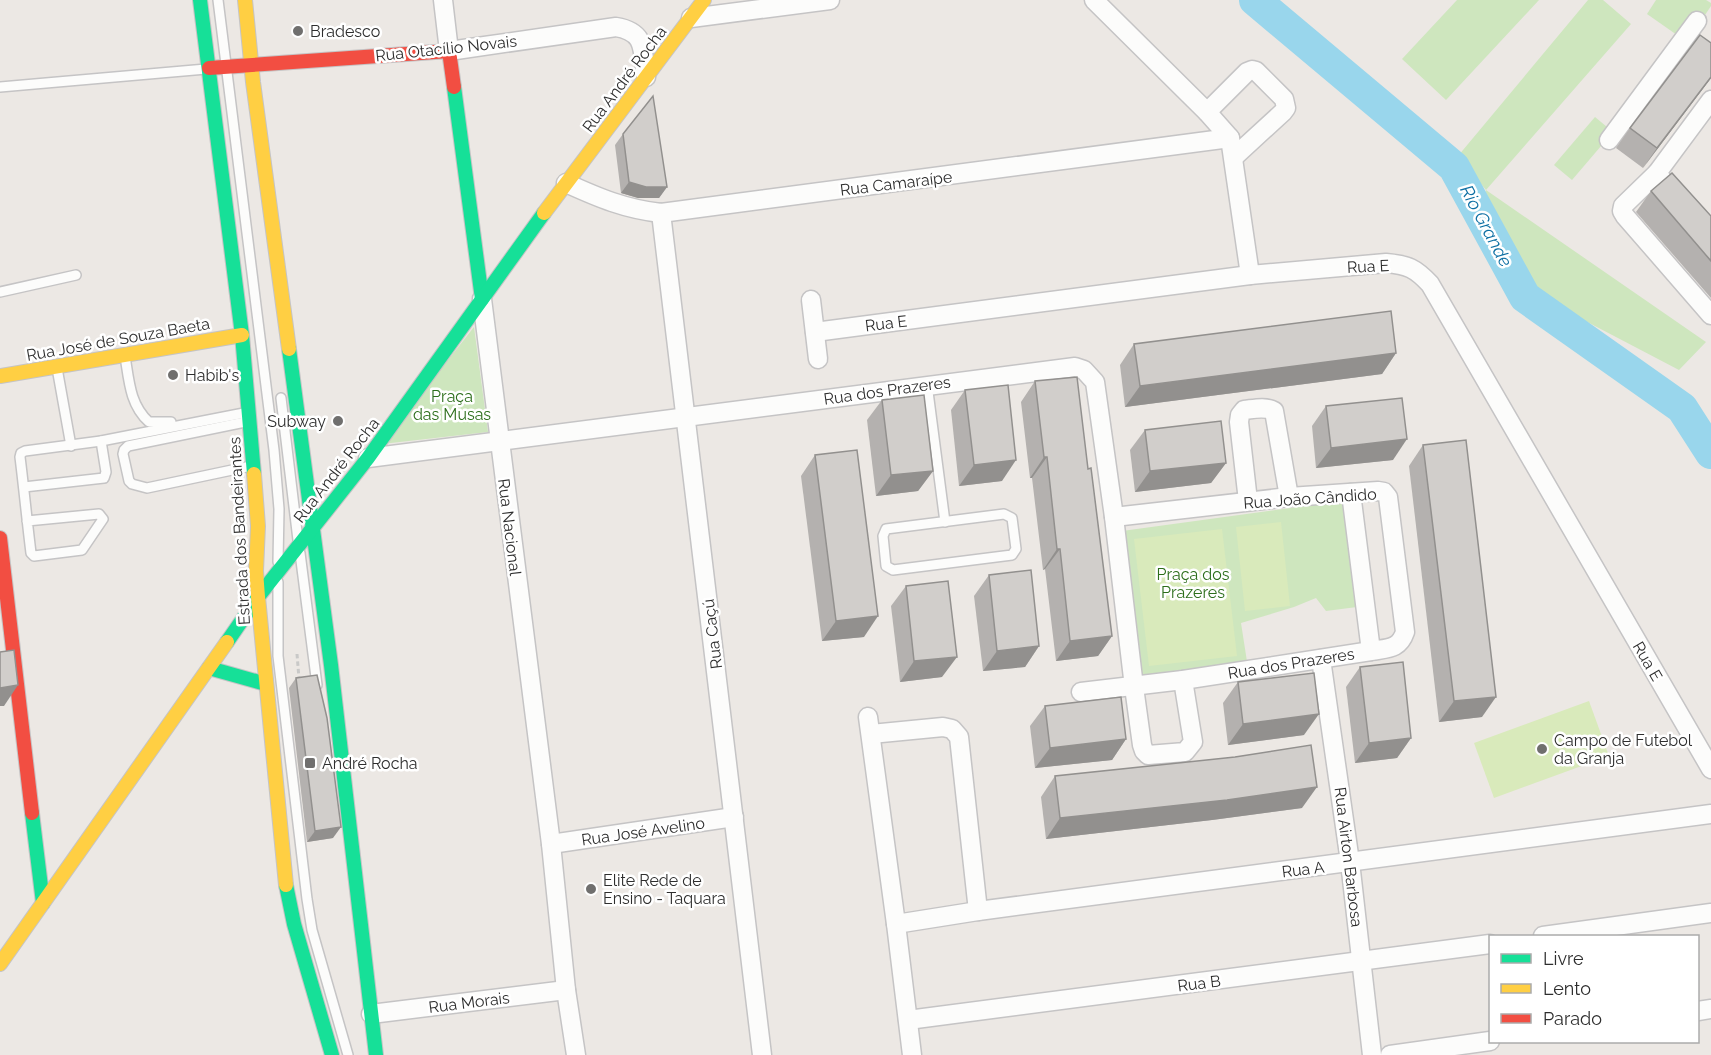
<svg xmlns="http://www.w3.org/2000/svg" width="1711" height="1055" font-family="Raleway,sans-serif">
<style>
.green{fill:#cee6be}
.pitch{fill:#d9eabb}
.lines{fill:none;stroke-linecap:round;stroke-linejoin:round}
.river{stroke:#99d6ec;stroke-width:32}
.lane-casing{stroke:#c5c4c5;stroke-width:12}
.street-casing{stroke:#c5c4c5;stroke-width:21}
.fast-casing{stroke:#c5c4c5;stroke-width:16}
.slow-casing{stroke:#c5c4c5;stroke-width:16}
.jam-casing{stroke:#c5c4c5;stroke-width:16}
.path{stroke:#c9c9c8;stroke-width:3;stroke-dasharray:4.5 3;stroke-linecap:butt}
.lane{stroke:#fcfcfb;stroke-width:9}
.street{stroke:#fcfcfb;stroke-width:18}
.fast{stroke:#16e098;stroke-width:14}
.slow{stroke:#ffcf43;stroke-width:14}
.jam{stroke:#f24e42;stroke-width:14}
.wall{fill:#b4b1af}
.shaded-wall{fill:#92908e}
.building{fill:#d1cecb;stroke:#92908e;stroke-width:1.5}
.poi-dot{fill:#706f6e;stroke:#fff;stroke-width:2}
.labels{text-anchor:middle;stroke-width:5;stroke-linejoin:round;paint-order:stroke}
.poi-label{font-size:16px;fill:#2e2e2e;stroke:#fff;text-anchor:start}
.street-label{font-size:16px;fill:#2e2e2e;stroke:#fff}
.park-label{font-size:16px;fill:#2c6e1b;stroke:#fff}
.water-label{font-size:18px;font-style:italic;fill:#0d6fa3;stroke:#fff}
</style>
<rect width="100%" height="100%" fill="#ece8e4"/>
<g class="green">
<path d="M1457 0H1539L1446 100 1402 59Z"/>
<path d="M1588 0H1603L1631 24 1486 190 1706 342 1679 370 1530 292 1482 203 1486 190 1458 156Z"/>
<path d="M1656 0H1706L1711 3V6L1687 42 1647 14Z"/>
<path d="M1595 117 1613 132 1572 180 1554 165Z"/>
<path d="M474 327 488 432 382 444Z"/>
<path d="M1342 501 1357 607 1326 611 1316 598 1294 607 1241 623 1248 668 1143 683 1122 531Z"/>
</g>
<g class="pitch">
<path d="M1281 522 1290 606 1245 611 1236 527Z"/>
<path d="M1222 529 1237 656 1149 666 1134 539Z"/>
<path d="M1589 701 1609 756 1494 798 1474 743Z"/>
</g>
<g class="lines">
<path class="river" d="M1255 0 1454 167 1525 297 1682 408 1711 453"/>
<defs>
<g id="lane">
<path d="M218 0 274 450 279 509 278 562"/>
<path d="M0 87 206 69"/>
<path d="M0 292 76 275"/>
<path d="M125 356C129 381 130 405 149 422H171"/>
<path d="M57 368 71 446"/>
<path d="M927 384 945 522"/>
<path d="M281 398 298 540"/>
<path d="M245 422 128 446 124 450 123 454 129 481 132 484 147 488 251 466"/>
<path d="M24 487 104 478 106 472 101 441"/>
<path d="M1004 514 1012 518 1016 549 1012 555 893 570 886 566 883 536 886 529Z"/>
<path d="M27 521 99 514 103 519 82 550 34 556 31 553C27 521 24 489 20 457L21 453 25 451 101 441 244 413"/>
<path d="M300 553 317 685"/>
<path d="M278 582V656L307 899 312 930 348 1055"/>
</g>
<g id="street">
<path d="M443 0 449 51 616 27C647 32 642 51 646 77"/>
<path d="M1094 0 1207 112 1230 138 1250 275"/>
<path d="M691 18 830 0"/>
<path d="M1207 112 1247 72 1252 70 1256 71 1284 99 1286 108 1283 112 1234 157"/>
<path d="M1609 140 1697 21"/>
<path d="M1657 173 1623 206 1622 211 1625 216 1711 315"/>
<path d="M1664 182 1657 173 1711 100"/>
<path d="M566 183C599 198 625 209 661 213L1230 138"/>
<path d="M661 213 762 1055"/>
<path d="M482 299 551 844 566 990 576 1055"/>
<path d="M811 300 818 359"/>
<path d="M815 332 1250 275 1386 263C1408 265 1415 268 1430 284L1711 769"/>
<path d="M368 458 1075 367 1084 370 1095 382 1114 517 1134 687 1142 745 1144 751 1148 755 1185 752 1193 742 1183 680"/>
<path d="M1351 493 1371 651"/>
<path d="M1248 501 1239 422 1240 415 1244 410C1254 409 1265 406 1274 411L1289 497"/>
<path d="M1321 659 1350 862 1372 1055"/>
<path d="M1081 692 1183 680 1371 651C1387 648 1399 650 1405 632L1388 497 1384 492 1378 491 1289 497 1114 517"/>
<path d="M868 717 896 924"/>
<path d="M871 734 943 727 952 729 959 737 978 911"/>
<path d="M551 844 734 817"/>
<path d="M1543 936 1711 913"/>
<path d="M1698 1011 1711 1009"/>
<path d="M371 1014 566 990"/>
<path d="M908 1020 1490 944"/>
<path d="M912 1055 896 924 978 911 1711 814"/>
<path d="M1390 1055 1490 1041"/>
</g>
<g id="fast">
<path d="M200 0 242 335 254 474"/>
<path d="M454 87 482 299"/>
<path d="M289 349 331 665 376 1055"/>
<path d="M227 642 258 597 368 458 544 213"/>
<path d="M209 668 266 684"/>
<path d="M32 813 43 903"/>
<path d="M286 885 294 924 332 1055"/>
</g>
<g id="slow">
<path d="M245 0 253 82 289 349"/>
<path d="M544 213 704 0"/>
<path d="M0 376 242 335"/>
<path d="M254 474 258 526 256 571 258 597 286 885"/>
<path d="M0 964 227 642"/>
</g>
<g id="jam">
<path d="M209 68 449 51 454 87"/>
<path d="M0 538 32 813"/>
</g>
</defs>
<use href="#lane" class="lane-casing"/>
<use href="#street" class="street-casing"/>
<use href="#fast" class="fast-casing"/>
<use href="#slow" class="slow-casing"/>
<use href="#jam" class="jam-casing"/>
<path class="path" d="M297 654 299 679"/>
<use href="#lane" class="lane"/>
<use href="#street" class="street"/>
<use href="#fast" class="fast"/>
<use href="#slow" class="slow"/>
<use href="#jam" class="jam"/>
</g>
<g class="wall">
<path d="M1711 43V78L1643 168 1616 148 1630 128Z"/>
<path d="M623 134 667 187 659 198H638L621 193 615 145Z"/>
<path d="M1651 191 1711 216V298L1636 212Z"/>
<path d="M1134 344 1396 353 1382 374 1125 407 1120 365Z"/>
<path d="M1035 381 1088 469 1112 636 1098 656 1056 661 1045 569 1043 570 1032 478H1030L1021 402Z"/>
<path d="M965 390 1002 481 959 486 951 410Z"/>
<path d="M882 400 933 471 918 491 876 496 867 420Z"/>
<path d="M1326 406 1393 460 1316 468 1312 426Z"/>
<path d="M1145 430 1226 463 1211 483 1135 492 1130 450Z"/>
<path d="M1423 445 1482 717 1439 722 1409 466Z"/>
<path d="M815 455 864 637 822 641 801 476Z"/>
<path d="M989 575 1039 646 1025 667 983 671 974 596Z"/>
<path d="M906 586 942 677 900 682 891 606Z"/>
<path d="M1360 667 1411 738 1397 758 1355 763 1346 687Z"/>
<path d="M296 678 333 838 307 842 289 688Z"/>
<path d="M1238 682 1304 735 1228 745 1223 703Z"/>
<path d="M1045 706 1126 739 1112 760 1035 768 1030 726Z"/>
<path d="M1055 776 1302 808 1212 820 1046 839 1041 797Z"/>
</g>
<g class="shaded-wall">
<path d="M1711 77V78L1643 168 1657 148Z"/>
<path d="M629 182 667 187 659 198H638L621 193Z"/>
<path d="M1396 353 1382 374 1125 407 1140 386Z"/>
<path d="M1407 439 1393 460 1316 468 1331 448Z"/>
<path d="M1044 457H1047L1032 478H1030Z"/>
<path d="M1016 460 1002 481 959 486 974 465Z"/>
<path d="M1226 463 1211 483 1135 492 1150 471Z"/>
<path d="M933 471 918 491 876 496 891 475Z"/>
<path d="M1057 549H1060L1045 569 1043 570Z"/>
<path d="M878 616 864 637 822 641 836 621Z"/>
<path d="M1112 636 1098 656 1056 661 1070 641Z"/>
<path d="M1039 646 1025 667 983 671 997 651Z"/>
<path d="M957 657 942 677 900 682 914 661Z"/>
<path d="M18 685 4 706H0V688Z"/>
<path d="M1496 697 1482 717 1439 722 1454 701Z"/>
<path d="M1319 714 1304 735 1228 745 1243 724Z"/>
<path d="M1411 738 1397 758 1355 763 1369 743Z"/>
<path d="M1126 739 1112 760 1035 768 1050 748Z"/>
<path d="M1317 787 1302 808 1212 820 1046 839 1060 818Z"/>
<path d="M341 827 333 838 307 842 315 831Z"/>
</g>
<g class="building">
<path d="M1700 35 1711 43V77L1657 148 1630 128Z"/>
<path d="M653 96 667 187H646L629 182 623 134Z"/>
<path d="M1672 173 1711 216V261L1651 191Z"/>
<path d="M1391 311 1396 353 1140 386 1134 344Z"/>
<path d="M1077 377 1088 469 1091 468 1112 636 1070 641 1060 549H1057L1047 457H1044L1035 381Z"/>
<path d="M1008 385 1016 460 974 465 965 390Z"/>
<path d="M924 395 933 471 891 475 882 400Z"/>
<path d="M1402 398 1407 439 1331 448 1326 406Z"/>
<path d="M1221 421 1226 463 1150 471 1145 430Z"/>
<path d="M1466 440 1496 697 1454 701 1423 445Z"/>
<path d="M857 450 878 616 836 621 815 455Z"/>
<path d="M1031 570 1039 646 997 651 989 575Z"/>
<path d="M948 581 957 657 914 661 906 586Z"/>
<path d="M14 650 18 685 0 688V652Z"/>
<path d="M1403 662 1411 738 1369 743 1360 667Z"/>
<path d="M1314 673 1319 714 1243 724 1238 682Z"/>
<path d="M317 675 327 718 341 827 315 831 296 678Z"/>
<path d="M1121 697 1126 739 1050 748 1045 706Z"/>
<path d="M1311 745 1317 787 1227 800 1060 818 1055 776 1235 757Z"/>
</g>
<g class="poi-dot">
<circle cx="298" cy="31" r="6"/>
<circle cx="173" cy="375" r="6"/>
<circle cx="338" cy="421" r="6"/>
<circle cx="1542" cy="749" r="6"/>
<rect x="304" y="757" width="12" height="12" rx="3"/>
<circle cx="591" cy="889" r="6"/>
</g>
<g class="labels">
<g class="poi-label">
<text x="310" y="37">Bradesco</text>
<text x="185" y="381">Habib's</text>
<text x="326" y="427" text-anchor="end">Subway</text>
<text x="1554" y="746">Campo de Futebol<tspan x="1554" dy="18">da Granja</tspan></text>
<text x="322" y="769">André Rocha</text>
<text x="603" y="886">Elite Rede de<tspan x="603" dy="18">Ensino - Taquara</tspan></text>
</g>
<g class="street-label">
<text transform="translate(446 48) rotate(-6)" y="6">Rua Otacílio Novais</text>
<text transform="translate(624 79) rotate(-53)" y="6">Rua André Rocha</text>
<text transform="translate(896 183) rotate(-7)" y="6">Rua Camaraípe</text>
<text transform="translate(1368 266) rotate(-3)" y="6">Rua E</text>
<text transform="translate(886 323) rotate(-7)" y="6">Rua E</text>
<text transform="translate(118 339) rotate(-10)" y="6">Rua José de Souza Baeta</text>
<text transform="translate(887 390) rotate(-8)" y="6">Rua dos Prazeres</text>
<text transform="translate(336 470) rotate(-52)" y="6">Rua André Rocha</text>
<text transform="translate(1310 498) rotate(-4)" y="6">Rua João Cândido</text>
<text transform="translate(510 527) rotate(83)" y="6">Rua Nacional</text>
<text transform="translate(239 531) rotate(-93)" y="6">Estrada dos Bandeirantes</text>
<text transform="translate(712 634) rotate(-97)" y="6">Rua Caçú</text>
<text transform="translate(1648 661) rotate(60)" y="6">Rua E</text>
<text transform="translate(1291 663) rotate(-9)" y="6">Rua dos Prazeres</text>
<text transform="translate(643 831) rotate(-8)" y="6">Rua José Avelino</text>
<text transform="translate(1349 857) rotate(83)" y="6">Rua Airton Barbosa</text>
<text transform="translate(1303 869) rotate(-7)" y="6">Rua A</text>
<text transform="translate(1199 983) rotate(-7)" y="6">Rua B</text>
<text transform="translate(469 1002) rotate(-7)" y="6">Rua Morais</text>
</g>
<g class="park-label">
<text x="452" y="402">Praça<tspan x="452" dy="18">das Musas</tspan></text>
<text x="1193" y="580">Praça dos<tspan x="1193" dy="18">Prazeres</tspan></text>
</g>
<g class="water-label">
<text transform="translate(1486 226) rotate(62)" y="6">Rio Grande</text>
</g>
</g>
<rect x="1489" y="935" width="210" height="108" fill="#ffffff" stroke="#ababab" stroke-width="1.5"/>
<rect x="1501" y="954" width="30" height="9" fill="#16e098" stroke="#ababab" stroke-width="1.5"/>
<text x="1543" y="965" font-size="18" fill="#2e2e2e">Livre</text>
<rect x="1501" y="984" width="30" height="9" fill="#ffcf43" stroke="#ababab" stroke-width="1.5"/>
<text x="1543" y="995" font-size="18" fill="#2e2e2e">Lento</text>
<rect x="1501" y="1014" width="30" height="9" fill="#f24e42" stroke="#ababab" stroke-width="1.5"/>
<text x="1543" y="1025" font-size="18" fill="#2e2e2e">Parado</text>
</svg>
